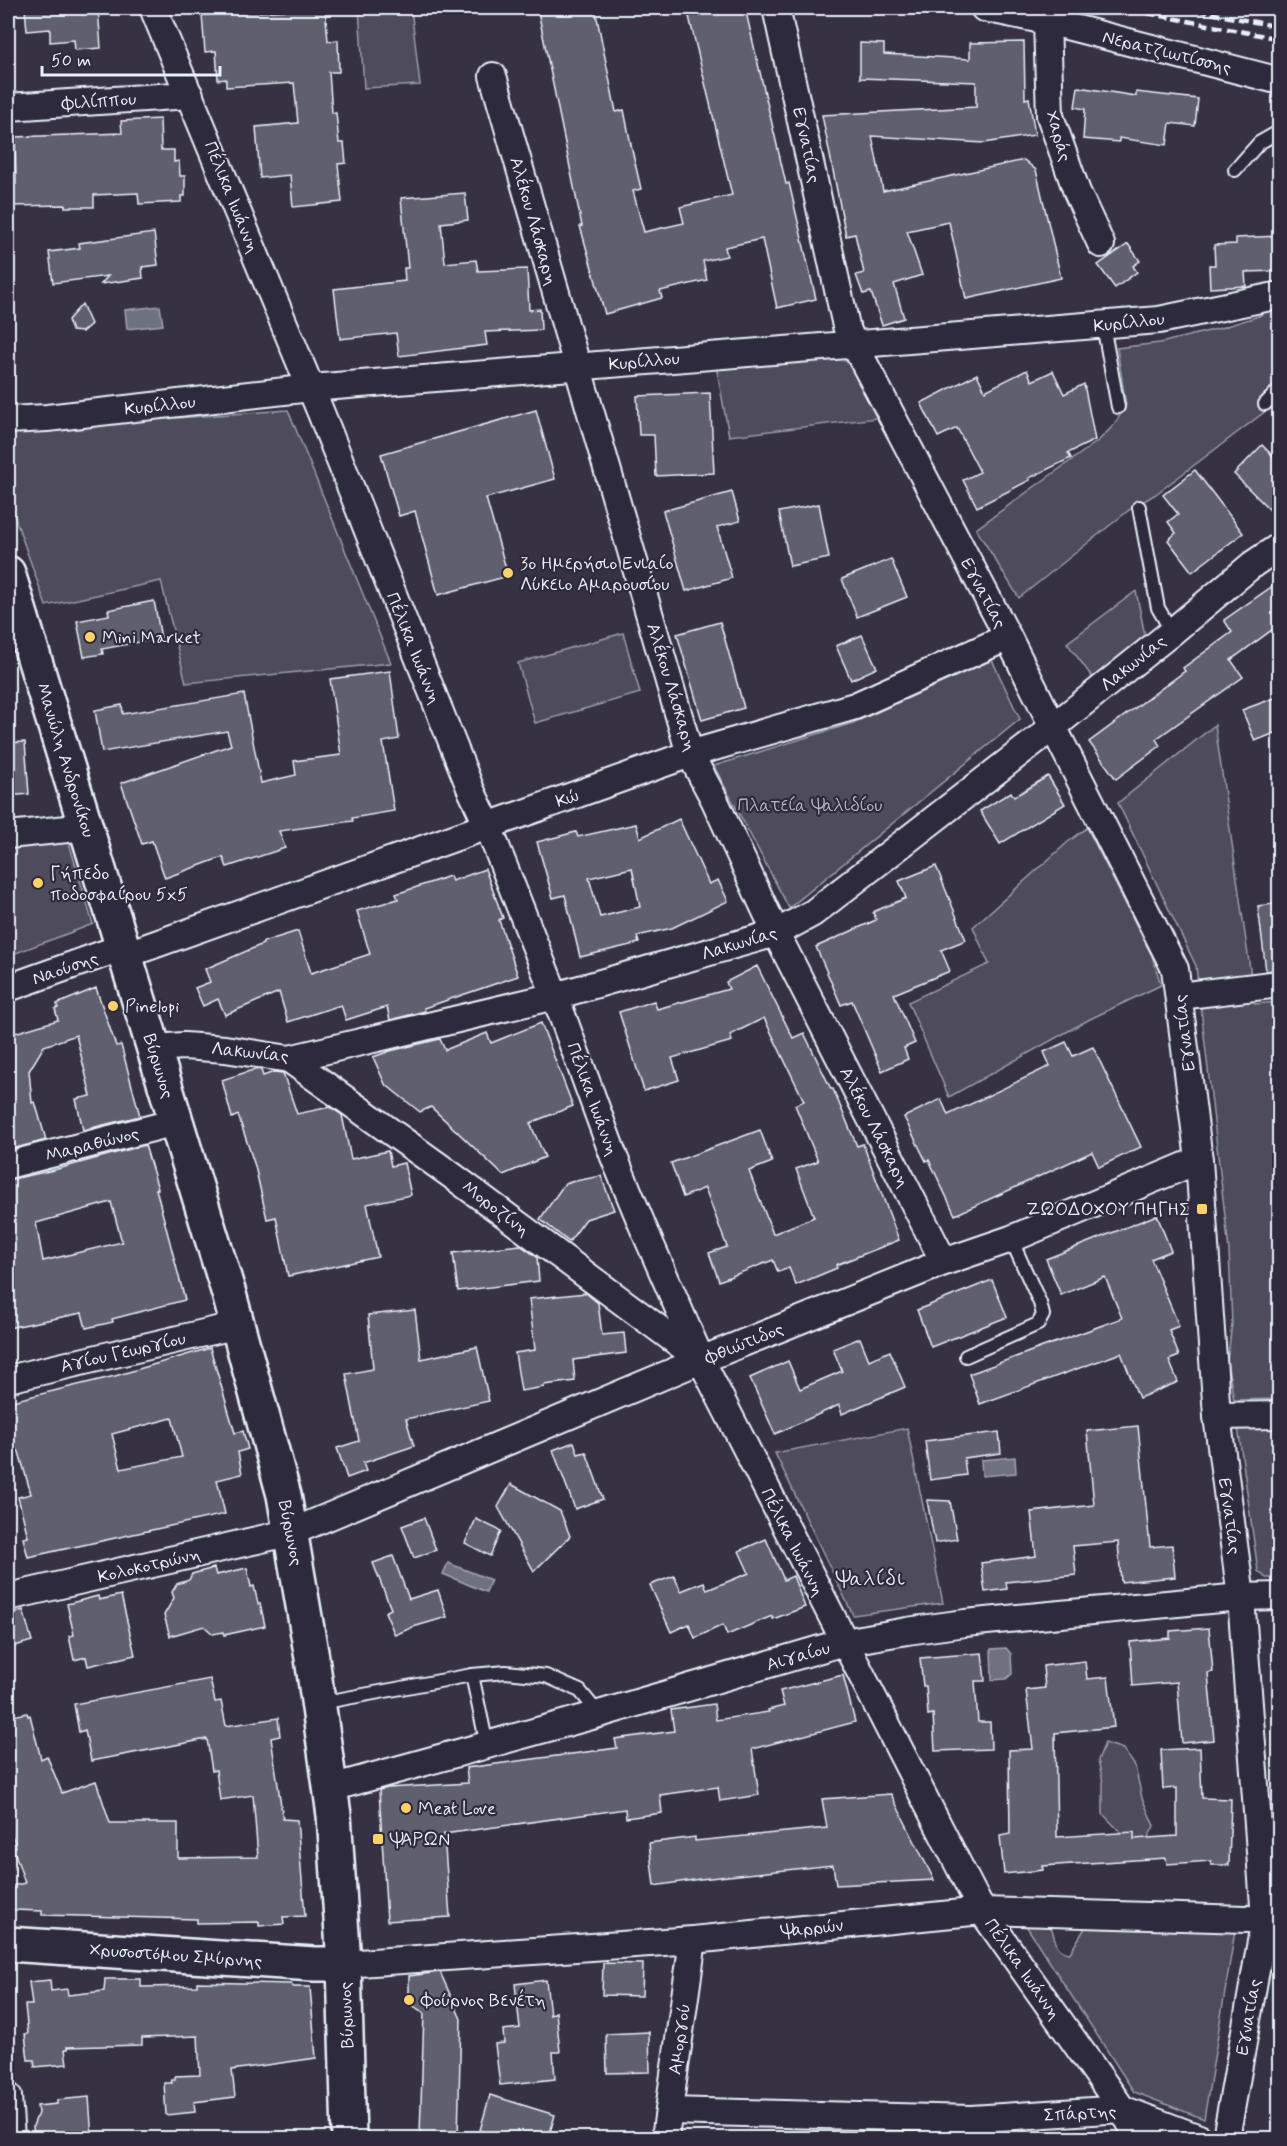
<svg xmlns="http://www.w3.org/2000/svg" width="1287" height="2146" font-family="Mynerve,sans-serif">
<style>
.green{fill:#4d4b5c;stroke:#9a9eaa;stroke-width:1.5}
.water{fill:#70717f;stroke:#a0a4af;stroke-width:1.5}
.building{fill:#605e6e;stroke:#e8f1f8;stroke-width:1.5;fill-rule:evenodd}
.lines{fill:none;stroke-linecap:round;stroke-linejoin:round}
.lane-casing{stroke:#e8f1f8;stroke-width:16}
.street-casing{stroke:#e8f1f8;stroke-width:30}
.secondary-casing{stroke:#e8f1f8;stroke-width:38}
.lane{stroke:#2f2a3d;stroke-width:12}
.street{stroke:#2f2a3d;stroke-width:26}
.secondary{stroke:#2f2a3d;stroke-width:33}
.rail{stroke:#e8f1f8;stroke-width:4.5;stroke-dasharray:9 4.5;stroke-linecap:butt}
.poi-dot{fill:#ffd166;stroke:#2f2a3d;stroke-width:2}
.labels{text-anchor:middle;stroke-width:4.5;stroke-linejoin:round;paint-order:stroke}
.street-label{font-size:18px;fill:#e8f1f8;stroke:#2f2a3d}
.poi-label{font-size:18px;fill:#e8f1f8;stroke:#2f2a3d;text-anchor:start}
.park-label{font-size:18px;fill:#b2b7c1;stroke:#2f2a3d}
.neighbourhood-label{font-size:20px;letter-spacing:1.5px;fill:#e8f1f8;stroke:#2f2a3d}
</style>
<rect width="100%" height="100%" fill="#363244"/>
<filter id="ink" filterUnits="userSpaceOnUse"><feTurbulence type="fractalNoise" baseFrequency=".0167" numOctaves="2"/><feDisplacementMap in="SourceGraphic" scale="12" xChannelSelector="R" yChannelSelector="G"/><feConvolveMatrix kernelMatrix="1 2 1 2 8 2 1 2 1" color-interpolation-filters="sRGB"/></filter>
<g filter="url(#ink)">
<g class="green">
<path d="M359 8H411L420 85 364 88Z"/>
<path d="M1278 302 1279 401 1156 494 1129 510 1019 598 976 529 1098 441 1114 425 1126 405 1117 348 1160 343 1217 329 1259 316Z"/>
<path d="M845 357 877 418 729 436 716 365Z"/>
<path d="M288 410 391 663 186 683 161 581 46 606 8 498V430Z"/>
<path d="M1136 591 1147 646 1098 685 1067 643Z"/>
<path d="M623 633 640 693 535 723 518 663Z"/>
<path d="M992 660 1020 719 789 908 714 766 853 723Z"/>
<path d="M1215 725 1255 1004 1279 1002V1399L1234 1400 1227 1362 1232 1324 1229 1250 1196 966 1118 803Z"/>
<path d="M1087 828 1152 956 1161 985 1090 1019 949 1097 908 1002 989 964 973 927 1068 842Z"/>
<path d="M69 843 93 924 8 956V847Z"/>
<path d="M1279 1426V1578H1266L1258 1571 1238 1427Z"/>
<path d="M907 1428 943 1603 853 1615 775 1453Z"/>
<path d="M1105 1743 1123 1749 1135 1766 1142 1798 1154 1826 1146 1841 1131 1843 1103 1814V1782L1098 1760Z"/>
<path d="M1025 1924 1045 1925 1051 1927C1056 1939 1054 1951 1070 1953L1085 1928 1235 1931 1204 2119 1134 2092Z"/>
</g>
<g class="water">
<path d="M160 306 163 325 127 329 125 310Z"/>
<path d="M1015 1457 1016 1473 982 1476 981 1460Z"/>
<path d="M448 1563 491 1580 486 1592 443 1574Z"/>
<path d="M1006 1648 1011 1654 1012 1674 1006 1679 992 1680 991 1649Z"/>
</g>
<g class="building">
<path d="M25 8H98L101 48 75 50 74 40 50 42V29L27 31Z"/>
<path d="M325 8 328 41 338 40 339 72H329L332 113H336L339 143H344L346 163 338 164 342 202 293 207 290 175 260 178 256 127 298 123 294 83 226 87V79L218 80 216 51 205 52 202 15Z"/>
<path d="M556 8H595L616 112 624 110 632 150 641 189 633 191 644 232 684 223 680 207 732 195 687 8H745L786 184 789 183 816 299 777 308 762 239 725 247 727 256 703 261 707 280 660 291 662 298 605 314 580 226H582L538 11Z"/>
<path d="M1024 42 1025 99 1029 98 1035 135 984 143 872 136 883 191 1024 160 1036 170 1061 278 966 299 949 222 907 231 922 275 894 284 904 318 882 325 871 292 863 294 856 275 864 273 855 234 846 236 822 115 976 107V82L860 78V43L884 44V54L970 59V43Z"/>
<path d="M1078 87 1136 96V92L1198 99 1195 126 1170 123 1167 145 1119 138V142L1083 139 1085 109 1075 107Z"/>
<path d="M160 119 161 150H174V162L179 161 180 176H185V196H181V202L139 204 138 193 94 195V207H65V205L10 206 9 184H16L15 137 122 133 121 121Z"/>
<path d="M465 193 468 220 441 223 445 263 476 260 478 271 527 269 529 310 540 309 541 330 485 332 487 345 399 356 396 333 340 339 334 289 405 281 404 268H408L401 198Z"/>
<path d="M154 233 158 265 142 267 143 278 101 284 108 276 53 283 49 252 80 248 79 243Z"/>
<path d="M1280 236V271L1245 272 1246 286 1210 288 1209 265H1215L1214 245 1236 244V238Z"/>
<path d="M1128 244 1140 261 1133 266 1137 272 1115 288 1098 265Z"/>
<path d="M82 304 91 324 82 332 72 331 68 320Z"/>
<path d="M1027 370 1032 381 1053 371 1064 394 1084 384 1095 440 1068 453 1071 458 1029 478 1030 480 977 507 963 480 980 472 957 428 938 437 921 403 977 374 985 391Z"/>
<path d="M710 393 714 473 656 476 654 435H639L637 396Z"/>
<path d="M536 410 555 479 486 498 508 576 438 595 415 511 399 516 381 454Z"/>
<path d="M1262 445 1280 463V500L1270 510 1234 474Z"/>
<path d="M1195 470 1243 533 1192 572 1168 540 1176 533 1168 522 1178 514 1163 495Z"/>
<path d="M732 492 740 521 717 527 732 578 686 591 663 511Z"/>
<path d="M819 504 829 558 790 566 779 512Z"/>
<path d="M891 559 907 597 857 617 842 579Z"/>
<path d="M1280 581V624L1231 660 1243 677 1156 739 1160 746 1116 779 1089 742 1185 671 1183 668 1232 632 1224 620Z"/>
<path d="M154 601 161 638 102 649 103 654 84 657 77 621 109 615 108 610Z"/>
<path d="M720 622 744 708 702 720 677 634Z"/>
<path d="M862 635 877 668 851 680 836 646Z"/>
<path d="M390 671 399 739 383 742 394 811 352 818 353 821 279 831 285 848 227 867 223 857 165 878 152 841 142 844 121 783 231 745 227 731 102 752 95 710 122 705 123 714 244 694 261 783 296 775 294 761 341 755 330 679Z"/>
<path d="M1280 696V731L1255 741 1242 710Z"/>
<path d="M25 742 29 794 8 796V743Z"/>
<path d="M1048 776 1065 804 1000 844 980 811 1011 792 1014 797Z"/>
<path d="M679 819 709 884 718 880 728 901 672 928 637 936 639 943 580 957 565 895 553 898 537 842 576 832 578 837 636 824 640 838ZM632 868 640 907 600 917 589 878Z"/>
<path d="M936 866 966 940 941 950 950 971 894 994 915 1043 904 1048 908 1059 882 1071 852 1001 841 1005 816 947 876 920 873 912 906 898 899 881Z"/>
<path d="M485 869 503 918 499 920 518 976 424 1008 425 1011 390 1020 387 1007 346 1020 341 1005 288 1022 279 992 225 1015 218 999 203 1006 195 988 210 982 205 969 263 944V942L298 931 311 973 370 954 357 911 398 899 396 894 450 876 452 881Z"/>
<path d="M1280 903V969L1266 971 1258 906Z"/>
<path d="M757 966 793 1038 804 1033 831 1089H833L857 1146 863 1144 899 1240 836 1265 837 1268 796 1285 789 1268 778 1272 773 1260 719 1281 709 1253 727 1247 705 1188 683 1197 671 1163 760 1130 772 1162 749 1171 773 1234 814 1217 796 1169 818 1161 795 1105 804 1101 764 1018 730 1035 732 1041 672 1058 679 1080 644 1091 619 1012 654 1001 657 1009 729 989 726 982Z"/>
<path d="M96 988 116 1046 121 1045 140 1116 83 1130 76 1099 91 1096 76 1035 44 1046 29 1071 32 1103 35 1102 46 1140 8 1150V1035L58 1020 55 1009 58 1008 57 1004Z"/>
<path d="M541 1023 573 1106 530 1123 545 1157 503 1175 431 1107 420 1112 385 1084 373 1057 390 1051 440 1039 445 1050 487 1033 491 1043Z"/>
<path d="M1066 1042 1073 1056 1093 1047 1141 1147 1099 1167 1092 1152 955 1215 929 1160 926 1161 904 1117 941 1099 948 1115 1050 1066 1044 1052Z"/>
<path d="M256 1069 261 1070 263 1076 274 1072 283 1073 297 1114 330 1107 342 1115 351 1159 388 1151 391 1166 404 1163 411 1195 367 1204 378 1257 288 1276 276 1217 267 1219 255 1166 238 1115 232 1118 222 1080Z"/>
<path d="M145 1145 158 1189H156L185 1300 112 1319 113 1322 86 1328 82 1313 8 1328V1180L54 1170ZM111 1202 122 1242 43 1261 36 1223Z"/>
<path d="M601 1176 614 1210 586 1219 569 1242 540 1219 565 1183Z"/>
<path d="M1157 1215 1171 1251 1151 1259 1179 1326 1169 1330 1179 1356 1169 1360 1178 1382 1139 1398 1121 1353 980 1404 969 1374 1122 1318 1105 1277 1061 1295 1046 1259Z"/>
<path d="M520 1245 537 1257 539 1281 458 1291 453 1253Z"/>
<path d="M992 1280 1007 1317 931 1347 917 1310Z"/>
<path d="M586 1293 598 1303 602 1335 624 1333 626 1353 573 1360 575 1381 544 1385V1387L521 1391 515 1353 535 1350 529 1299Z"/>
<path d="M415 1310 421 1359 477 1347 489 1401 406 1419 414 1446 363 1463 366 1471 347 1478 337 1448 359 1441 346 1374 373 1369 368 1315Z"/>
<path d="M860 1338 869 1360 890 1351 905 1387 842 1414 839 1405 775 1434 750 1378 788 1361 800 1389 842 1371 833 1349Z"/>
<path d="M210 1348 235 1433 243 1431 248 1449 238 1452 242 1474 217 1480 225 1514 28 1557 23 1538 28 1537 18 1497 31 1494 19 1452 14 1447 8 1426V1402L115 1376ZM172 1418 182 1457 121 1469 112 1434Z"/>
<path d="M1138 1426 1150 1547 1172 1545 1175 1577 1121 1582 1118 1542 1073 1546 1076 1575 1006 1582 1007 1589 985 1592 981 1563 1036 1556 1031 1512 1094 1505 1087 1431Z"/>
<path d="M999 1432 1001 1453 964 1458 966 1475 930 1480 925 1441Z"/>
<path d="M574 1442 578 1454 586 1452 603 1499 575 1509 553 1450Z"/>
<path d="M511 1484 560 1511 570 1536 534 1571 498 1507Z"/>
<path d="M927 1500 950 1501 957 1539 935 1543Z"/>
<path d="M424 1518 436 1550 414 1558 402 1526Z"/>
<path d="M476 1519 501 1531 490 1556 465 1543Z"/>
<path d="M766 1539 784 1580 793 1576 805 1607 773 1619 772 1616 727 1635 723 1625 695 1638 689 1624 671 1632 650 1585 674 1576 681 1591 704 1582 707 1590 749 1573 739 1551Z"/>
<path d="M393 1556 409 1599 438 1590 447 1617 413 1627 395 1635 385 1612 391 1609 373 1563Z"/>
<path d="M214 1568 216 1575 247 1568 251 1587 254 1586 258 1604 260 1603 265 1626 224 1635 223 1632 213 1634 204 1626 170 1636 164 1615 174 1598 172 1592 177 1584 189 1580 192 1574Z"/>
<path d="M121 1595 135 1655 88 1666 86 1657 74 1660 69 1636 74 1635 67 1604 98 1596 99 1600Z"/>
<path d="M23 1610 32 1641 8 1648V1615Z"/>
<path d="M1209 1628 1213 1672 1208 1673 1214 1740 1182 1743 1177 1682 1133 1686 1130 1642 1170 1638V1631Z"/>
<path d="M982 1653 985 1681H975L978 1722H990L991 1749 935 1751 933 1714 928 1715 926 1686H923L920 1658Z"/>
<path d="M1085 1661 1087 1679 1108 1677 1114 1727 1055 1733 1057 1837 1134 1832V1839L1177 1836V1788L1163 1789 1161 1750 1200 1748 1202 1798 1231 1799 1229 1865H1211V1861L1167 1864 1166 1858 1042 1866 1043 1870 1004 1874 1000 1836 1010 1834 1009 1750 1033 1749 1026 1690 1045 1688 1043 1666Z"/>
<path d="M843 1675 855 1722 752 1749 759 1795 720 1801 718 1787 660 1795 662 1813 626 1818 625 1809 444 1834 450 1917 387 1921 379 1790 388 1788 468 1783 466 1768 617 1748 615 1739 674 1731 671 1710 714 1704 716 1720 769 1712 768 1710 784 1706 780 1691Z"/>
<path d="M210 1679 215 1702 221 1701 226 1726 278 1718 280 1736 271 1738 283 1819 297 1820 305 1916 283 1917 284 1924 259 1926V1922L197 1923V1919L42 1915V1911L13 1910 8 1887 25 1883 13 1848 16 1847 8 1823V1717L27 1713 28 1716 30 1715 41 1759 47 1756 62 1793 96 1781 110 1823H178V1858L258 1857 253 1795 220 1800 216 1770 212 1771 207 1739 91 1761 85 1730 79 1732 74 1704Z"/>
<path d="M891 1794 934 1880 836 1885 833 1865 700 1879 654 1886 649 1843 695 1837V1841L827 1828 822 1799Z"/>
<path d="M603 1963 643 1964 642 1996 602 1995Z"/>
<path d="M440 1972 461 2019 458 2136 420 2134 424 2013 409 2003V1976Z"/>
<path d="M105 1979H141V1987L197 1986V1982L291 1984 293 1987H310L316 2058 232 2070 235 2097 194 2102 195 2112 166 2115 164 2083H172L171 2080H175V2076L200 2075 198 2036 142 2038V2045L67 2047 68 2049H65L67 2064 35 2067 34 2060H28L25 2034H28L25 2005H32L29 1982 50 1980 51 1991 67 1989 68 1995 104 1991Z"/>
<path d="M546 1980 550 2015 556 2012 560 2052H553L555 2079 500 2085 495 2044 504 2043 503 2030 520 2028 515 1984Z"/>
<path d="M649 2032 650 2072 607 2073 606 2034Z"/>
<path d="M490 2095 555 2115 548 2139H508L480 2130Z"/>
<path d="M89 2097 92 2139H34L33 2126 38 2113 37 2106 57 2104V2100Z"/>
</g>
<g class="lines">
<defs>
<g id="lane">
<path d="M1235 170 1259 143 1280 131"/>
<path d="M1103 325 1118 407"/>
<path d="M1265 404 1280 389"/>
<path d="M1139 507 1158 608 1172 632"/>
<path d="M966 1356 1038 1324 1043 1315 1040 1303 1011 1239"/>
<path d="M472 1675 487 1745"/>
<path d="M320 1703 472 1675 506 1672 546 1676 580 1691 599 1714"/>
</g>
<g id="street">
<path d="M153 8 321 413 471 790 488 826 555 996 614 1157 643 1227 701 1360 982 1911 1122 2109 1139 2138"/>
<path d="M776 8 846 326 851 338 1008 637 1175 969 1199 1160 1217 1416 1241 1597 1265 1919 1226 2138"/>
<path d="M984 8 1047 21 1280 81"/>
<path d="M1047 21 1050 116 1077 192 1101 244"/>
<path d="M493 76 690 754 714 799 776 933 944 1262"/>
<path d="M8 107 190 95"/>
<path d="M8 420 47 418 311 388 1159 320 1280 295"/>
<path d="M8 835 87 827"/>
<path d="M125 955 690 754 855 706 1008 637"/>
<path d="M8 988 123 947"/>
<path d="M1179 996 1280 984"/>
<path d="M153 1048 184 1046 225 1049 289 1059 555 996 776 933 813 913 1053 727 1172 632 1253 564 1280 546"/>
<path d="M289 1059 454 1177 701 1360"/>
<path d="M8 1165 176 1122"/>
<path d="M8 1379 238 1325"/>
<path d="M1217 1416 1280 1415"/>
<path d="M8 1597 292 1532 701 1360 944 1262 1011 1239 1199 1160"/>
<path d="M331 1788 599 1714 844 1642 907 1631 965 1623 1241 1597 1280 1596"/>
<path d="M344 1964 693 1940 982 1911 1280 1920"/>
<path d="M8 2096 11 2138"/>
<path d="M669 2111 971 2119 1122 2109 1199 2138"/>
<path d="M665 2138 693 1940"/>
</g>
<g id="secondary">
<path d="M8 573 229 1294 284 1495 312 1658 334 1815 344 1964 349 2138"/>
<path d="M8 1944 314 1964H344"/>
</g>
</defs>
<use href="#lane" class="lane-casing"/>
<use href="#street" class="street-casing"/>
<use href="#secondary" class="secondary-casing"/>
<use href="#lane" class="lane"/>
<use href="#street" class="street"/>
<use href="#secondary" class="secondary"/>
<g class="rail">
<path d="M1121 8 1280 39"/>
<path d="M1185 8 1280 27"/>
</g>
</g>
</g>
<g class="poi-dot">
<circle cx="508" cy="573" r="6"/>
<circle cx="90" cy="637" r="6"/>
<circle cx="38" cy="883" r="6"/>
<circle cx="113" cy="1006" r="6"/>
<rect x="1196" y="1203" width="12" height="12" rx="3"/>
<circle cx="406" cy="1808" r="6"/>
<rect x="372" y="1833" width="12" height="12" rx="3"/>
<circle cx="409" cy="2000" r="6"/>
</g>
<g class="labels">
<g class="street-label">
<text transform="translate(1167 52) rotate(14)" y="6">Νερατζιωτίσσης</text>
<text transform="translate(99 101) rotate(-4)" y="6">Φιλίππου</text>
<text transform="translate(1059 136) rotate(74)" y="6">Χαράς</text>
<text transform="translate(807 145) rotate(78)" y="6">Εγνατίας</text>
<text transform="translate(232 197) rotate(68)" y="6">Πέλικα Ιωάννη</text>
<text transform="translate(534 221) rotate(74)" y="6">Αλέκου Λάσκαρη</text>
<text transform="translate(1129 322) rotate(-6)" y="6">Κυρίλλου</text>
<text transform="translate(644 361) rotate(-5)" y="6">Κυρίλλου</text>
<text transform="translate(160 405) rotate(-6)" y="6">Κυρίλλου</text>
<text transform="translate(984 593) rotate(62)" y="6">Εγνατίας</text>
<text transform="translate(414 648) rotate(68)" y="6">Πέλικα Ιωάννη</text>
<text transform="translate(1133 663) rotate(-39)" y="6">Λακωνίας</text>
<text transform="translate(672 687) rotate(73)" y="6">Αλέκου Λάσκαρη</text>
<text transform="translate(66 760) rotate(73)" y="6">Μανώλη Ανδρονίκου</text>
<text transform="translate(567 798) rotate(-20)" y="6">Κώ</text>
<text transform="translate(739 943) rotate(-17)" y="6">Λακωνίας</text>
<text transform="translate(65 968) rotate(-19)" y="6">Ναούσης</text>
<text transform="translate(1184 1033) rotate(-97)" y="6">Εγνατίας</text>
<text transform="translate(250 1052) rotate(6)" y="6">Λακωνίας</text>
<text transform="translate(159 1066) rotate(73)" y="6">Βύρωνος</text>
<text transform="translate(593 1099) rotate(70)" y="6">Πέλικα Ιωάννη</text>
<text transform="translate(875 1127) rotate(63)" y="6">Αλέκου Λάσκαρη</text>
<text transform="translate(92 1144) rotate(-14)" y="6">Μαραθώνος</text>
<text transform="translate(496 1208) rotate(37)" y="6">Μοροζίνη</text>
<text transform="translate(744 1343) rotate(-22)" y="6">Φθιώτιδος</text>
<text transform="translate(123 1352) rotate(-13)" y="6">Αγίου Γεωργίου</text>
<text transform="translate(1230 1516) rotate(82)" y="6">Εγνατίας</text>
<text transform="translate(291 1533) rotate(79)" y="6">Βύρωνος</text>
<text transform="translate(793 1542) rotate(63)" y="6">Πέλικα Ιωάννη</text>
<text transform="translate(149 1565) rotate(-13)" y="6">Κολοκοτρώνη</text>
<text transform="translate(798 1656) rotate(-16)" y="6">Αιγαίου</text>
<text transform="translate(812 1928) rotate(-6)" y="6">Ψαρρών</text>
<text transform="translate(176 1955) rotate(4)" y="6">Χρυσοστόμου Σμύρνης</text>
<text transform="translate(1023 1969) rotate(55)" y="6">Πέλικα Ιωάννη</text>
<text transform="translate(346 2015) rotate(-92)" y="6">Βύρωνος</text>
<text transform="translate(1248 2017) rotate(-80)" y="6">Εγνατίας</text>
<text transform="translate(679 2039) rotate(-82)" y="6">Αμοργού</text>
<text transform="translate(1080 2113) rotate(-3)" y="6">Σπάρτης</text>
</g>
<g class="poi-label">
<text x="520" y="569">3ο Ημερήσιο Ενιαίο<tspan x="520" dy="21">Λύκειο Αμαρουσίου</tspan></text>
<text x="102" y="643">Mini Market</text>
<text x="50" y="879">Γήπεδο<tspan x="50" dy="21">ποδοσφαίρου 5x5</tspan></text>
<text x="125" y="1012">Pinelopi</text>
<text x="1190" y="1215" text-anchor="end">ΖΩΟΔΟΧΟΥ ΠΗΓΗΣ</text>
<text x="418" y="1814">Meat Love</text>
<text x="390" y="1845">ΨΑΡΩΝ</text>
<text x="421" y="2006">Φούρνος Βενέτη</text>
</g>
<g class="park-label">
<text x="810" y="811">Πλατεία Ψαλιδίου</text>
</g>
<g class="neighbourhood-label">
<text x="871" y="1585">Ψαλίδι</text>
</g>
</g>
<rect width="1287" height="2146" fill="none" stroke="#2f2a3d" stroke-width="30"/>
<rect x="15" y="15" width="1257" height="2116" fill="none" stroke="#e8f1f8" stroke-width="2" filter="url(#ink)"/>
<path d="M42 66v9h178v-9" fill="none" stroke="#e8f1f8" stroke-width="3"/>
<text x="51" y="66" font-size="18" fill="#e8f1f8" stroke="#2f2a3d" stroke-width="4.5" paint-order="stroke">50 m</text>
</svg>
